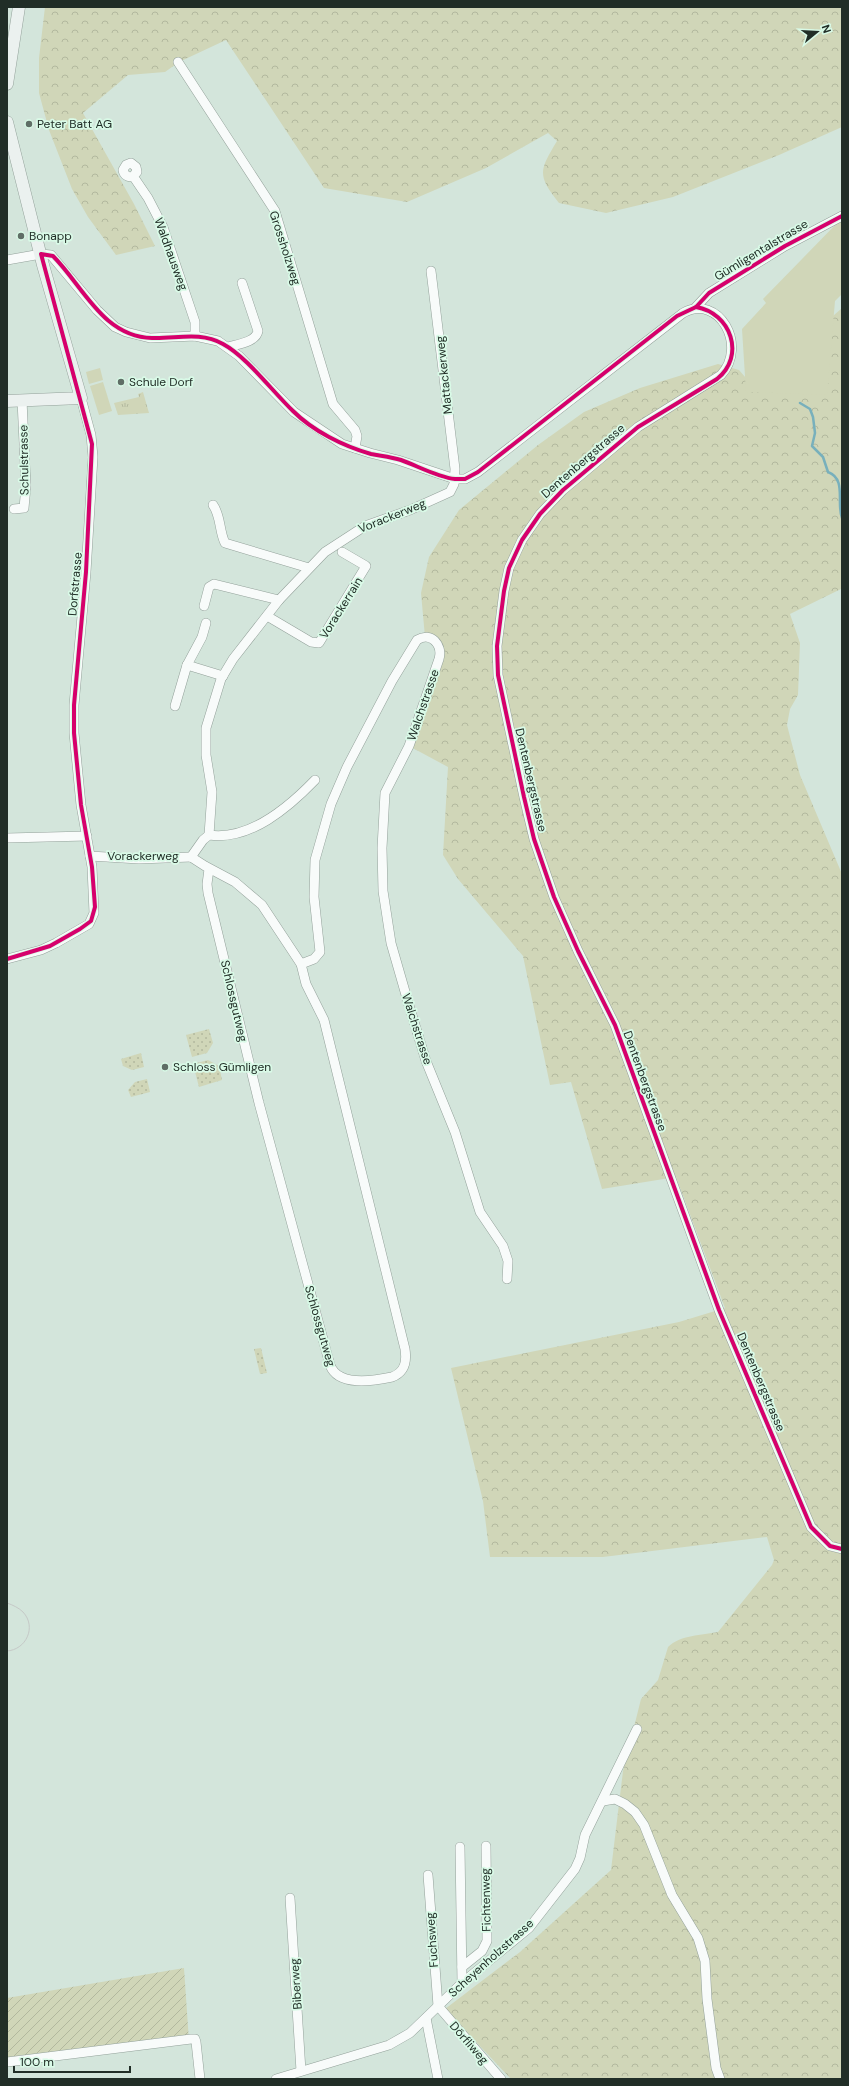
<svg xmlns="http://www.w3.org/2000/svg" width="849" height="2086" font-family="'DM Sans',sans-serif">
<style>
.grass{fill:url(#grass-dots)}
.forest{fill:url(#forest-crowns)}
.park{fill:url(#park-tufts)}
.garden{fill:url(#garden-furrows)}
.pitch{fill:#d0d6b8}
.lines{fill:none;stroke-linecap:round;stroke-linejoin:round}
.stream{stroke:#78b0bc;stroke-width:2.5}
.street-casing{stroke:#93a19a;stroke-width:10}
.secondary-casing{stroke:#93a19a;stroke-width:13}
.street{stroke:#f8fbfa;stroke-width:9}
.secondary{stroke:#ebf1ef;stroke-width:12}
.tram{stroke:#c5c9c7;stroke-width:1}
.cycleway-casing{stroke:#d9fae7;stroke-width:6}
.cycleway{stroke:#d6006c;stroke-width:4}
.poi-dot{fill:#5f6e66;stroke:#d9fae7;stroke-width:1.5}
.labels{text-anchor:middle;stroke-width:3.5;stroke-linejoin:round;paint-order:stroke}
.poi-label{font-size:12px;fill:#212e27;stroke:#d9fae7;text-anchor:start}
.street-label{font-size:12px;fill:#212e27;stroke:#d9fae7}
</style>
<defs>
<pattern id="grass-dots" width="8" height="8" patternUnits="userSpaceOnUse"><rect width="8" height="8" fill="#d0d6b8"/><path d="M2 2h.1M6 6h.1" fill="none" stroke="#b2b89e" stroke-width="1.8" stroke-linecap="round"/></pattern>
<pattern id="forest-crowns" width="20" height="18" patternUnits="userSpaceOnUse"><rect width="20" height="18" fill="#d0d6b8"/><path d="M2 6a3 3 0 1 1 6 0M12 15a3 3 0 1 1 6 0" fill="none" stroke="#b2b89e"/></pattern>
<pattern id="park-tufts" width="24" height="20" patternUnits="userSpaceOnUse"><rect width="24" height="20" fill="#d0d6b8"/><path d="M3 7l-1-3M5 7V3M7 7l1-3M15 17l-1-3M17 17v-4M19 17l1-3" fill="none" stroke="#b2b89e"/></pattern>
<pattern id="garden-furrows" width="10" height="10" patternUnits="userSpaceOnUse"><rect width="10" height="10" fill="#d0d6b8"/><path d="M-1 1l2-2M0 10L10 0M9 11l2-2" fill="none" stroke="#b2b89e"/></pattern>
</defs>
<rect width="100%" height="100%" fill="#d3e5db"/>
<g class="grass">
<path d="M209 1029 213 1043 207 1053 192 1057 186 1035Z"/>
<path d="M141 1053 144 1067 132 1070 123 1066 121 1059Z"/>
<path d="M208 1060 219 1066 222 1080 199 1087 193 1064Z"/>
<path d="M147 1079 150 1092 131 1097 128 1090 135 1082Z"/>
<path d="M261 1348 267 1373 260 1374 254 1349Z"/>
</g>
<g class="forest">
<path d="M45 7H842V127L779 155 673 197 606 213 559 203C537 175 539 171 557 141L548 133 486 168 407 202 324 188 226 40 179 62 165 72 128 75 83 113 134 204 155 246 116 255 88 217 72 189 49 130 39 93V58Z"/>
<path d="M842 308V590L841 589 790 614 800 643 798 695 790 709 787 725 800 775 842 874V2079H511L445 2009 520 1952 611 1870 623 1771 641 1699 658 1680 668 1647C680 1635 702 1635 718 1632L772 1565 774 1560 767 1537 603 1557H490L483 1501 451 1368 679 1322 725 1308 676 1177 602 1189 571 1082 550 1085 523 956 458 879 443 855 448 767 409 746 440 653 425 637 421 593 429 557 459 510 538 445 584 412 640 388 718 364 739 370 746 378 806 340Z"/>
</g>
<path class="park" d="M143 392 149 413 118 415 114 403 139 397 138 394Z"/>
<path class="garden" d="M184 1968 189 2041 7 2067V1998Z"/>
<g class="pitch">
<path d="M842 218V294L835 301 827 395 746 392 742 329 766 303 763 299Z"/>
<path d="M100 368 103 380 89 384 86 372Z"/>
<path d="M103 382 112 411 99 415 90 386Z"/>
</g>
<g class="lines">
<path class="stream" d="M800 403 810 409 813 417 815 433 812 446 823 457 828 472C847 479 836 503 842 518"/>
<defs>
<g id="street">
<path d="M178 62 275 211 333 404 355 430 357 436 355 448"/>
<path d="M133 176C128 178 124 175 123 170L126 165 131 163 136 167 137 172 133 176 148 198 163 227 195 322V336"/>
<path d="M7 260 41 254 51 255 97 310 115 327 126 332 150 338 195 336 218 341 239 356 294 412 342 444 370 453 398 460 455 479H465L478 472 683 313C719 293 748 346 721 375L638 427 563 490 540 514 522 540 509 568 504 591 497 646 498 675 524 797 534 839 554 897 578 951 615 1025 719 1310 811 1527 830 1546 842 1549"/>
<path d="M696 307 709 293 785 246 842 216"/>
<path d="M228 347C238 344 256 342 258 331L242 283"/>
<path d="M213 505C221 516 219 531 225 543L309 568"/>
<path d="M14 509 24 508 26 486 22 400"/>
<path d="M204 606 209 587 214 584 279 600"/>
<path d="M267 616 311 642 319 643 366 566 342 552"/>
<path d="M206 623 202 637 187 665 223 676"/>
<path d="M175 706 187 665"/>
<path d="M209 835 212 792 206 755V728L221 679 233 659 279 600 325 552 365 526 410 510 450 492 454 484 455 469 431 271"/>
<path d="M7 838 87 836"/>
<path d="M90 856 139 859 191 857"/>
<path d="M191 857 205 866 235 882 262 905 301 964 306 984 324 1020 405 1349C407 1362 405 1372 392 1377 373 1381 338 1387 330 1365L259 1103 208 893 207 884 209 869"/>
<path d="M191 857 203 840 209 835C250 841 289 807 315 780"/>
<path d="M7 959 41 950 56 943 89 924 94 913 92 867 81 805 74 733V705L86 572 93 457 91 435 81 398"/>
<path d="M301 964 314 959 320 952 314 897 315 860 331 804 347 767 392 681 417 640C431 631 443 645 439 659L409 746 385 793 382 848 383 891 391 943 408 1002 426 1061 455 1132 480 1212 503 1246 508 1261 507 1279"/>
<path d="M603 1801 615 1799 625 1804 635 1812 644 1825 672 1895 698 1938 705 1961 707 1999 716 2068 720 2079"/>
<path d="M460 1847 462 1983"/>
<path d="M428 1875 438 2006 501 2079"/>
<path d="M290 1898 301 2071"/>
<path d="M462 1967 482 1951 487 1941 486 1846"/>
<path d="M426 2018 438 2079"/>
<path d="M7 2062 191 2039H195L196 2042 200 2079"/>
<path d="M276 2079 389 2045 410 2033 462 1983 529 1928 575 1869 580 1858 585 1835 637 1729"/>
</g>
<g id="secondary">
<path d="M7 84 19 7"/>
<path d="M7 122 43 265 81 398 7 401"/>
</g>
</defs>
<use href="#street" class="street-casing"/>
<use href="#secondary" class="secondary-casing"/>
<use href="#street" class="street"/>
<use href="#secondary" class="secondary"/>
<path class="tram" d="M7 1603C13 1605 19 1608 23 1612 37 1627 26 1650 7 1651"/>
<defs>
<g id="cycleway">
<path d="M696 307 709 293 785 246 842 216"/>
<path d="M7 959 50 946 80 929 91 921 95 907 92 867 81 805 74 733V705L86 572 92 444 41 254 53 256C83 286 103 337 152 338 176 339 200 331 223 344 247 357 272 391 293 411 313 431 343 446 371 454 381 456 391 457 401 460 418 466 437 477 455 479H465L478 472 677 316 696 307C731 313 746 356 717 379L638 427 563 490 540 514 522 540 509 568 504 591 497 646 498 675 524 797 534 839 554 897 578 951 615 1025 719 1310 811 1527 830 1546 842 1549"/>
</g>
</defs>
<use href="#cycleway" class="cycleway-casing"/>
<use href="#cycleway" class="cycleway"/>
</g>
<g class="poi-dot">
<circle cx="29" cy="124" r="4"/>
<circle cx="21" cy="236" r="4"/>
<circle cx="121" cy="382" r="4"/>
<circle cx="165" cy="1067" r="4"/>
</g>
<g class="labels">
<g class="poi-label">
<text x="37" y="128">Peter Batt AG</text>
<text x="29" y="240">Bonapp</text>
<text x="129" y="386">Schule Dorf</text>
<text x="173" y="1071">Schloss Gümligen</text>
</g>
<g class="street-label">
<text transform="translate(285 248) rotate(72)" y="4">Grossholzweg</text>
<text transform="translate(761 250) rotate(-31)" y="4">Gümligentalstrasse</text>
<text transform="translate(171 254) rotate(70)" y="4">Waldhausweg</text>
<text transform="translate(444 375) rotate(-96)" y="4">Mattackerweg</text>
<text transform="translate(24 460) rotate(-91)" y="4">Schulstrasse</text>
<text transform="translate(583 461) rotate(-41)" y="4">Dentenbergstrasse</text>
<text transform="translate(392 516) rotate(-22)" y="4">Vorackerweg</text>
<text transform="translate(75 584) rotate(-85)" y="4">Dorfstrasse</text>
<text transform="translate(341 608) rotate(-58)" y="4">Vorackerrain</text>
<text transform="translate(423 705) rotate(-71)" y="4">Walchstrasse</text>
<text transform="translate(531 780) rotate(77)" y="4">Dentenbergstrasse</text>
<text x="143" y="860">Vorackerweg</text>
<text transform="translate(234 1001) rotate(77)" y="4">Schlossgutweg</text>
<text transform="translate(417 1029) rotate(72)" y="4">Walchstrasse</text>
<text transform="translate(645 1081) rotate(70)" y="4">Dentenbergstrasse</text>
<text transform="translate(320 1326) rotate(74)" y="4">Schlossgutweg</text>
<text transform="translate(761 1382) rotate(67)" y="4">Dentenbergstrasse</text>
<text transform="translate(486 1900) rotate(-91)" y="4">Fichtenweg</text>
<text transform="translate(432 1940) rotate(-94)" y="4">Fuchsweg</text>
<text transform="translate(491 1958) rotate(-42)" y="4">Scheyenholzstrasse</text>
<text transform="translate(296 1984) rotate(-94)" y="4">Biberweg</text>
<text transform="translate(469 2043) rotate(49)" y="4">Dörfliweg</text>
</g>
</g>
<rect width="849" height="2086" fill="none" stroke="#212e27" stroke-width="16"/>
<g transform="translate(817 32) rotate(72)" stroke="#d9fae7" stroke-width="3" paint-order="stroke">
<path d="M0-3L7 15L0 10L-7 15Z" fill="#212e27"/>
<text y="-6" font-size="11" font-weight="bold" text-anchor="middle" fill="#212e27">N</text>
</g>
<path d="M14 2066v6h116v-6" fill="none" stroke="#212e27" stroke-width="2"/>
<text x="20" y="2066" font-size="12" fill="#212e27" stroke="#d9fae7" stroke-width="3" paint-order="stroke">100 m</text>
</svg>
